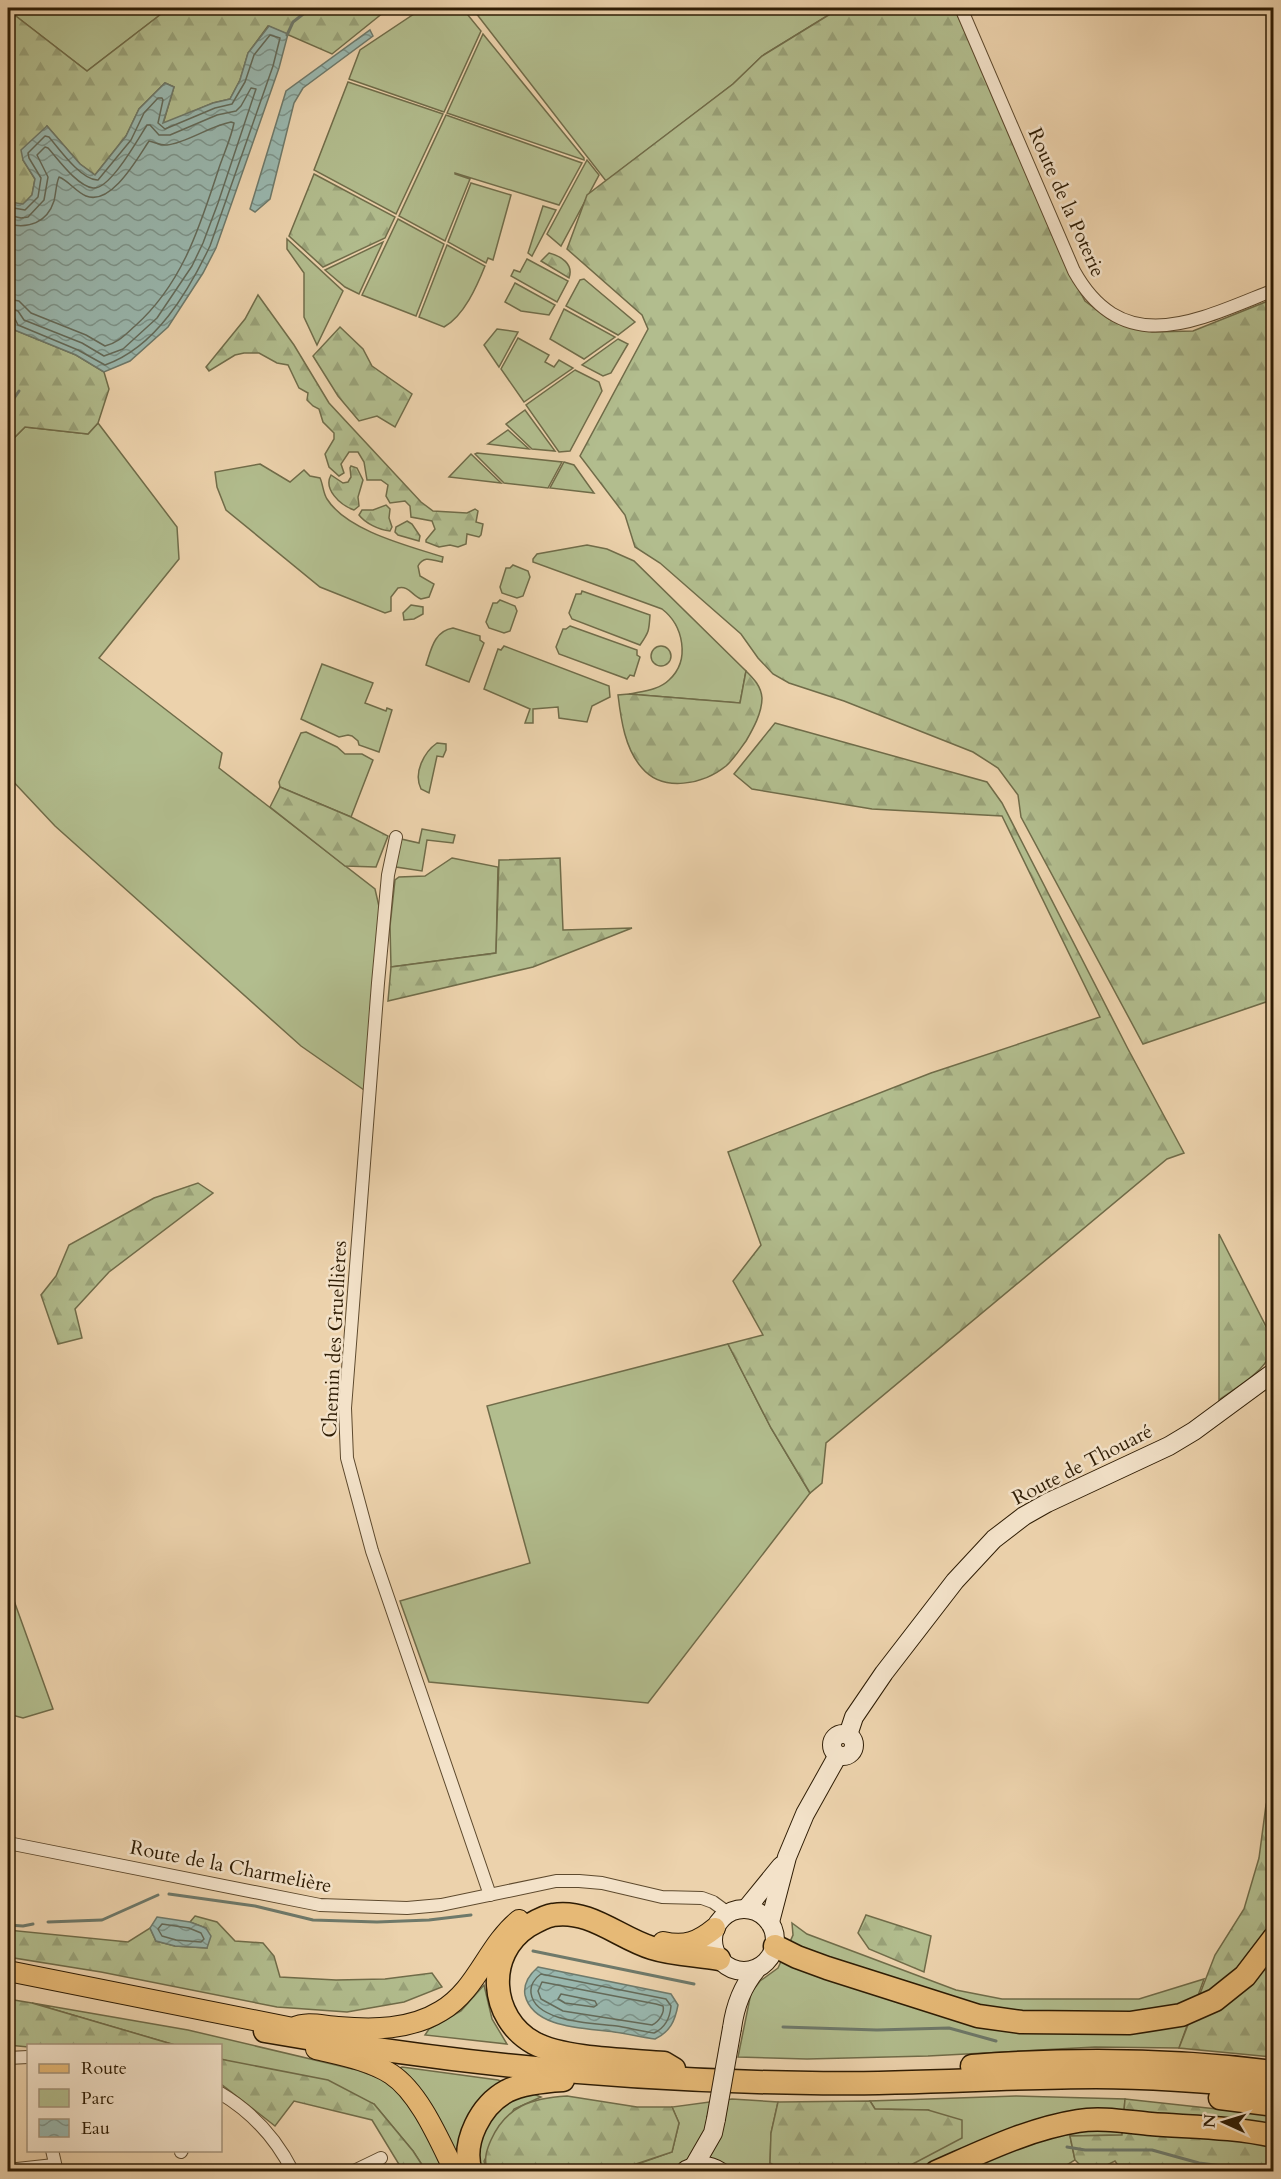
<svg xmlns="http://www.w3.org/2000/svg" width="1281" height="2179" font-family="Cardo,serif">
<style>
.green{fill:#b2bd8e;stroke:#706c49;stroke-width:1.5}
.forest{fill:url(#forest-firs);stroke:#706c49;stroke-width:1.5}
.water{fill:url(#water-waves);stroke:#6e796a;stroke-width:1.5}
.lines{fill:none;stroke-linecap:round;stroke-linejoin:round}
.shore{stroke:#646a59;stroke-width:1.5}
.stream{stroke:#6e796a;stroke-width:3}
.street-casing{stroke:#5e4a2e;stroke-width:14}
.secondary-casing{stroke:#2e1c04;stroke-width:20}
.primary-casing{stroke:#2e1c04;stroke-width:22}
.highway-casing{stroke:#2e1c04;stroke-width:25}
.street{stroke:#f3e2c9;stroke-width:12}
.secondary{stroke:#f3e2c9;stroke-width:18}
.primary{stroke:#e6b976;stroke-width:20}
.highway{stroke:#e6b976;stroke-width:22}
.secondary-bridge-casing{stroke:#2e1c04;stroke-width:20;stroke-linecap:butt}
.secondary-bridge{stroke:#f3e2c9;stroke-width:18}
.labels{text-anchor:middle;stroke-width:5;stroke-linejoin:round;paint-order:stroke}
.street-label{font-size:20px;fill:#2e1c04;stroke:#f3e2c9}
</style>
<defs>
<pattern id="forest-firs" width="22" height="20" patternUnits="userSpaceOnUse" patternTransform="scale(1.5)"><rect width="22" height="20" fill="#b2bd8e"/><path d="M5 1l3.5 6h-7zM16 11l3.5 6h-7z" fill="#99a279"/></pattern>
<pattern id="water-waves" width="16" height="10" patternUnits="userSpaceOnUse" patternTransform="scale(1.5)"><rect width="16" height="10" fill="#99b7ae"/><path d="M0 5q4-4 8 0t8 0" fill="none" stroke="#7d948b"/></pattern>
</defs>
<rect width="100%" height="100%" fill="#ecd2ac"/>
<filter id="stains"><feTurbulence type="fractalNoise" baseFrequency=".00333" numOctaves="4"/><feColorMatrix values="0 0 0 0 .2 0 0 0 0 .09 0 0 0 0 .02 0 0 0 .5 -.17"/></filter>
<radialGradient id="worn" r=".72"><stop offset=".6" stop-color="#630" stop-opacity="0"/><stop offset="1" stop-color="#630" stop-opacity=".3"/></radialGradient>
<g class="green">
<path d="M8 8H169L87 71 8 10Z"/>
<path d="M423 8 463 9 481 31 444 112 349 79 360 50Z"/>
<path d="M472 8H840L762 56 733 84 606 181Z"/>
<path d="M483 34 584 158V160L447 113Z"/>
<path d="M348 82 443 114 396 214 314 170Z"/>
<path d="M446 115 582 163 559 205 455 173V174L470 179 445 241 399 216Z"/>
<path d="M587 160 599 175 561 246 547 234Z"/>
<path d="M471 183 511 195 493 260 488 258 486 263 448 242Z"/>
<path d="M543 206 556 210 532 256 528 253Z"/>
<path d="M398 219 444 244 416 316 362 295Z"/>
<path d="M287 239 343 291 317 345 304 317V273L287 249Z"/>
<path d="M383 242 359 294 345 287 325 270Z"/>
<path d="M447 245 485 266C477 286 464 316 444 327L419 317Z"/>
<path d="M527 259 568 281 557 302 511 276 514 270 520 272Z"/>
<path d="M584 279 635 322 618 335 566 306 580 280Z"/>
<path d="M515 283 555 305 549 315 521 311 505 302Z"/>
<path d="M564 309 615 337 584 359 550 339Z"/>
<path d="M497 329 518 332 499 367 484 345Z"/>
<path d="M518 338 549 355 545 362 554 367 559 360 573 368 524 402 501 369Z"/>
<path d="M618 339 628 344 611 373 603 376 582 365Z"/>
<path d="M575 370 599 382 602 391 570 451 559 452 526 405Z"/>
<path d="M525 410 555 451 532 449 506 424Z"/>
<path d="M98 423 177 527 179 559 99 658 222 753 219 768 375 889 381 915 364 1090 301 1046 55 826 8 776V444L25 427 88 434Z"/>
<path d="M508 430 529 449 488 444Z"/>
<path d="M477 453 562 462 548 488 504 483 475 454Z"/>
<path d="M471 454 501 483 449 477Z"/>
<path d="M564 462 574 465 594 493 550 488Z"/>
<path d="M260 464 290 482 304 470 310 476 320 478C323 484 323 493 327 499 347 531 409 546 443 557L442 562C432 560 424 555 418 566L420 576 434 584 429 597 421 599C413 596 408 585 398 588L391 597V611L385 613 320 587 226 510 217 487 215 472Z"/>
<path d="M587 545 607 549 634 561 746 671 740 703 629 694C643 691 659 690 669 680 691 660 683 625 662 609L533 562V559L537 554Z"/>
<path d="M513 565 528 571 530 577 523 596 517 598 502 593 500 587 506 568H510Z"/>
<path d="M582 591 650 615C649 631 649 632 640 645L572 619 569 613 576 594H581Z"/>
<path d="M500 600 515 606 517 611 510 631 504 633 489 628 486 622 493 603H497Z"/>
<path d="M411 605 423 607V614L414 619 404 620 403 613Z"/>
<path d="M570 626 637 650V655L640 657 634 676 630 675 627 679 559 654 556 647 563 629H566Z"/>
<path d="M453 628 480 636V640L484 643 469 682 426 665C431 650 434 631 453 628Z"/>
<circle cx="661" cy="656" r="10"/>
<path d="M504 646 609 686 610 697 592 706 587 722 559 718 558 707 533 709V723H525L530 709 484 689 498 649 501 650Z"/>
<path d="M322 664 373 683 365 703 386 711 387 708 392 710 379 752 359 745 358 741 352 736 348 735 339 737 301 719Z"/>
<path d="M306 732 337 747 345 754H362L373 760 351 817 280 787 279 782 301 733Z"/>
<path d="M437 743 446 744V750L443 757 437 756 429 793 421 789C413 773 424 752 437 743Z"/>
<path d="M422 829 455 835 453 843 427 840 422 871 396 867 395 864 401 839 419 843Z"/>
<path d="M452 858 498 867 496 953 391 967 390 926 395 880 399 877 425 876Z"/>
<path d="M728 1344 771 1428 810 1493 648 1703 429 1682 400 1601 530 1563 487 1406Z"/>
<path d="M8 1584 53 1709 23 1718 8 1714Z"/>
<path d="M792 1923 807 1934 956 1990 1002 1999H1139L1204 1979 1179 2048 1095 2047 928 2056 807 2059 738 2057 751 1993 760 1981 778 1968 793 1935Z"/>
<path d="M484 1985 492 2019 507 2044 425 2035 429 2029 461 2011Z"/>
<path d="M32 2003 188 2030 357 2070 376 2077 402 2067 498 2080 541 2097 514 2109 484 2161 487 2171H426L413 2151 374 2104 221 2059 220 2046 175 2045Z"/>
<path d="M1016 2096 1125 2099 1122 2135 1070 2136 1075 2160 1062 2168 1005 2172H851L863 2171 928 2110 875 2109 870 2101Z"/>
<path d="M732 2099 778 2102 771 2133 770 2163 786 2171 615 2172 672 2152 679 2123 672 2107Z"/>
</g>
<g class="forest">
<path d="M169 8H389L332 54 268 26 248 53 240 80 230 99 213 103 163 124 174 87 165 83 139 109 126 136 95 175 80 164 47 126 23 160 35 179 32 195 23 205 10 202 8 204V10L87 71Z"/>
<path d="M840 8H954L1006 119 1078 288 1085 301 1109 319 1152 332 1193 331 1273 299V1011L1266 1002 1143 1044 1021 817 1018 795 998 768 973 752 844 701 789 683 773 674 758 658 741 634 660 563 635 547 625 515 580 456 648 329 642 315 567 249 587 195 733 84 762 56Z"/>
<path d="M314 174 395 217 385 238 323 267 289 236Z"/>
<path d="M549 253C561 256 574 264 569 278L541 261Z"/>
<path d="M258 295 294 345 329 403 421 502 433 511 467 513 475 509 478 511 476 522 483 524 481 535 479 537 467 534 466 544 458 547 450 545 439 547 426 542V540L435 529 432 521 411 517 410 506 405 501 390 503 386 496 388 485 381 480H367L364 462 358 452H349L341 464 344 473 339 476 329 467 325 454 334 439V433L323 422 319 409 313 406 307 400 308 393 299 388 288 365 277 363 259 353H244L235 355 209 371 206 367 245 319Z"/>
<path d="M8 310 12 329 76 355 104 372 109 389 98 423 88 434 25 427 8 444Z"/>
<path d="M340 327 363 349 372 366 412 394 395 427 377 416 359 421 338 396 313 356Z"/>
<path d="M351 466 357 468 363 480 358 497 359 506 354 510C340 505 323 489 331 475L343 483 348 482 351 477 350 468Z"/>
<path d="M386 505 390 509 389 518 392 527 390 531C379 530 365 523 359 515L362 510H373Z"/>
<path d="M407 521 412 524 420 536 419 541 398 535 395 532 396 527Z"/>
<path d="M746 671C754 679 761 686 762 698 762 713 753 729 746 741 740 749 734 759 726 766 704 784 663 793 642 768 625 749 621 720 618 695L629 694 740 703Z"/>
<path d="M775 723 987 782 1002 803 1128 1049 1184 1153 1167 1159 826 1443 822 1483 810 1493 771 1428 728 1344 763 1335 733 1281 761 1245 728 1152 931 1073 1100 1017 1002 816 872 809 752 789 734 774Z"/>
<path d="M280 787 351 817 388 836 376 867 345 866 270 807Z"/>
<path d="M560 858 563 930 632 928 533 967 388 1001 391 967 496 953 499 860Z"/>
<path d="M198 1183 213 1193 109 1272 75 1309 82 1338 58 1344 41 1295 56 1276 69 1245 154 1198Z"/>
<path d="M1219 1234 1273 1340C1274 1368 1239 1385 1219 1400Z"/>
<path d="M1273 1781V2057L1179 2048 1215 1955 1244 1909 1259 1858 1266 1805Z"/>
<path d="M866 1915 931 1936 924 1972 869 1949 858 1933Z"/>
<path d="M195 1916 217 1922 235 1941 263 1943 274 1956 280 1977 336 1980 385 1979 432 1973 442 1987 404 2002 347 2012 277 2007 101 1972 8 1957V1930L128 1942 150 1928 156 1941 175 1946 207 1948 206 1928 190 1922Z"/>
<path d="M8 1999 32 2003 175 2045 28 2046V2047L8 2045Z"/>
<path d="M220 2059 328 2080 374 2104 413 2151 426 2171H403L372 2120 294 2101 275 2126 221 2084Z"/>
<path d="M567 2096 637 2107H672L679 2123 672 2152 615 2171H487C484 2159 486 2151 491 2140 506 2106 532 2098 567 2096Z"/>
<path d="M1125 2099 1273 2115V2171H1122L1115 2161 1095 2171H1086L1075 2160 1070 2136 1122 2135Z"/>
<path d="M870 2101 875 2109 928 2110 962 2120V2138L909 2166 863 2171 786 2172 770 2163 771 2133 778 2102Z"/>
</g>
<g class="water">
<path d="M269 26 288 34 279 68 216 248 203 273 168 327 130 361 104 372 76 355 12 329 8 310V204L9 202 23 204 32 195 35 179 23 160 21 150 47 126 80 164 95 175 126 136 139 109 165 83 174 87 163 123 213 103 230 99 240 80 248 53Z"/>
<path d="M370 30 373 36 303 88 294 103 270 199 255 212 250 209 286 91Z"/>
<path d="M157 1917 190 1922 206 1928 211 1936 207 1948 175 1946 156 1941 150 1928Z"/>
<path d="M538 1967 671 1994 678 2005C675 2021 670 2032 655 2039 641 2037 628 2034 614 2032 586 2028 533 2029 525 1995 523 1984 530 1974 538 1967Z"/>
</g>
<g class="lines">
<g class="shore">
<path d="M8 207 25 210 38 197 41 178 29 158 28 153 45 136 49 137C59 149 82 181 98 180L131 140 144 113 158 98H162L163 100 158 123 165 129 215 108 232 104 245 82 254 55 270 35 280 38 273 66 210 246C188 292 156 347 105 365L78 350 18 325 14 317 8 316"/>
<path d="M8 215 21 218 28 217 44 200 48 177 37 155 45 147 48 148C58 159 77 186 93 188 110 190 138 139 147 125H150L159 135H170L217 115 236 111 241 106 251 88 256 89 218 203 203 243 192 266 157 318 123 349 104 356 82 343 24 320 18 311 8 308"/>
<path d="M8 224C28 229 47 223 54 201 56 193 56 184 59 177 69 181 76 192 86 196 111 206 137 159 149 141 155 142 161 146 167 145 186 143 210 126 231 122L234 123C231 139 223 155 218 171 199 229 182 284 135 326 125 335 118 343 105 346L86 335 31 313 19 301 8 299"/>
<path d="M162 1924 189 1928 201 1933 204 1939 201 1942 176 1940 162 1936 158 1929Z"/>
<path d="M541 1974 666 1999 671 2006C670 2018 665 2028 654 2033 641 2031 629 2028 617 2026 595 2023 535 2023 531 1993 530 1985 535 1978 541 1974Z"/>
<path d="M542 1982 656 2004 663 2006C665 2012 659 2022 652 2025L563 2011 541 1999 538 1991Z"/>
<path d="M561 1994 595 2001 597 2005 594 2007 565 2003 558 1999Z"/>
</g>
<g class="stream">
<path d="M287 35 293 22 311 8"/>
<path d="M8 407 19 391"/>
<path d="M169 1894 255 1906 313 1920 377 1922 429 1920 471 1915"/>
<path d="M48 1922 102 1920 158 1895"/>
<path d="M8 1925 23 1926 33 1924"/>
<path d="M533 1951 694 1984"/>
<path d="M783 2027 877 2030 949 2028 996 2041"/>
<path d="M1067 2147 1085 2150H1152L1199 2163 1269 2172"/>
</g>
<defs>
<g id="street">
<path d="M961 8 1074 271C1124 361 1200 319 1274 290"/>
<path d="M396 837 388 875 378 983 345 1408 347 1458 372 1551 490 1895"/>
<path d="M8 1843 320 1905 407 1908 441 1905 556 1881H579L602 1883 662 1897 702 1898 713 1902 728 1913"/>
<path d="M8 2058 28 2057"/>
<path d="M220 2093C252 2112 276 2138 293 2172"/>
<path d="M52 2150 57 2172"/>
<path d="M181 2152 182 2150"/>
<path d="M8 2170 54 2165"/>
<path d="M352 2172 381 2158"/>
</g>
<g id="secondary">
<circle cx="843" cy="1745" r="11"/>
<path d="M848 1735 854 1717 884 1673 955 1581 994 1539 1024 1516 1047 1503 1169 1446 1194 1431 1274 1372"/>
<circle cx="744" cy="1940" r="31"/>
<path d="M746 1909 781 1866"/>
<path d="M770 1922 787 1857 805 1814 838 1755"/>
<path d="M732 2028C735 2006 742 1987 756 1970"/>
<path d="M694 2166 713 2133 716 2119"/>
<path d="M686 2170C698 2164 709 2164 721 2172"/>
</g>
<g id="primary">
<path d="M663 1942C685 1947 698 1942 715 1928"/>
<path d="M8 1971 293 2028C307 2021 322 2026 338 2027 373 2030 410 2030 441 2011 477 1990 487 1946 519 1920"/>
<path d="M316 2049C341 2055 369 2060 391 2074 420 2093 440 2142 455 2172"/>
</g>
<g id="highway">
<path d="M775 1946 797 1957 827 1968 978 2016 1021 2022 1130 2023 1181 2015 1215 2000 1245 1976 1274 1938"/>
<path d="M265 2031C445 2063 628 2081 811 2083 906 2085 1001 2077 1096 2077 1155 2077 1215 2082 1274 2088"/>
<path d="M972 2066C1072 2058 1174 2059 1274 2072"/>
<path d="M674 2069 664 2063C629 2060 563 2059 534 2043 489 2018 485 1954 528 1926 535 1922 545 1916 553 1915 590 1909 619 1938 652 1948 674 1955 697 1955 719 1959"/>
<path d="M1220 2098 1274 2105"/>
<path d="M471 2172C461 2142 481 2105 507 2091 523 2083 546 2081 563 2080"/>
<path d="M936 2172C982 2152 1028 2129 1078 2121 1101 2117 1128 2122 1151 2124 1191 2127 1234 2127 1274 2136"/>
</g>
</defs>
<use href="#street" class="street-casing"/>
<use href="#secondary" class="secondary-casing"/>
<use href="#primary" class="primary-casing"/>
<use href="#highway" class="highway-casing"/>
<use href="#street" class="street"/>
<use href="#secondary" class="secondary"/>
<use href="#primary" class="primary"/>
<use href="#highway" class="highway"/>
<defs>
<path id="secondary-bridge" d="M716 2119 732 2028"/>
</defs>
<use href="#secondary-bridge" class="secondary-bridge-casing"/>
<use href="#secondary-bridge" class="secondary-bridge"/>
</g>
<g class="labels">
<g class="street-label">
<text transform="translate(1067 202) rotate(66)" y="7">Route de la Poterie</text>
<text transform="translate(334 1339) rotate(-87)" y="7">Chemin des Gruellières</text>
<text transform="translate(1082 1464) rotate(-27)" y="7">Route de Thouaré</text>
<text transform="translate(231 1866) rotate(11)" y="7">Route de la Charmelière</text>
</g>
</g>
<rect width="1281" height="2179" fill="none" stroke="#ecd2ac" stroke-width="30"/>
<rect x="9" y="9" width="1263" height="2161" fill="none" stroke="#2e1c04" stroke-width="3"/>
<rect x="15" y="15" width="1251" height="2149" fill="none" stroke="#2e1c04" stroke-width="1.5"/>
<rect x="27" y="2044" width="195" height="108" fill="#f3e2c9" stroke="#a4937a" stroke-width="1.5"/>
<rect x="39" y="2064" width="30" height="9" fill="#e6b976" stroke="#a4937a" stroke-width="1.5"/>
<text x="81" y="2074" font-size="18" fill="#2e1c04">Route</text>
<rect x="39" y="2089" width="30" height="18" fill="#b2bd8e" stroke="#a4937a" stroke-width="1.5"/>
<text x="81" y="2104" font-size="18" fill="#2e1c04">Parc</text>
<rect x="39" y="2119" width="30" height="18" fill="url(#water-waves)" stroke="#a4937a" stroke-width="1.5"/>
<text x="81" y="2134" font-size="18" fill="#2e1c04">Eau</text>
<g transform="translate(1224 2122) rotate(274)" stroke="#f3e2c9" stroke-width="4.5" paint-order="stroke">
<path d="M0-4.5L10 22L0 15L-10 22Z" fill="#2e1c04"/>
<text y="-9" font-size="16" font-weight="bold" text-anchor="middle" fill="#2e1c04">N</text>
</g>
<rect width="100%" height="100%" filter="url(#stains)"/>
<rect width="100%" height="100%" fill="url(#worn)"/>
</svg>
